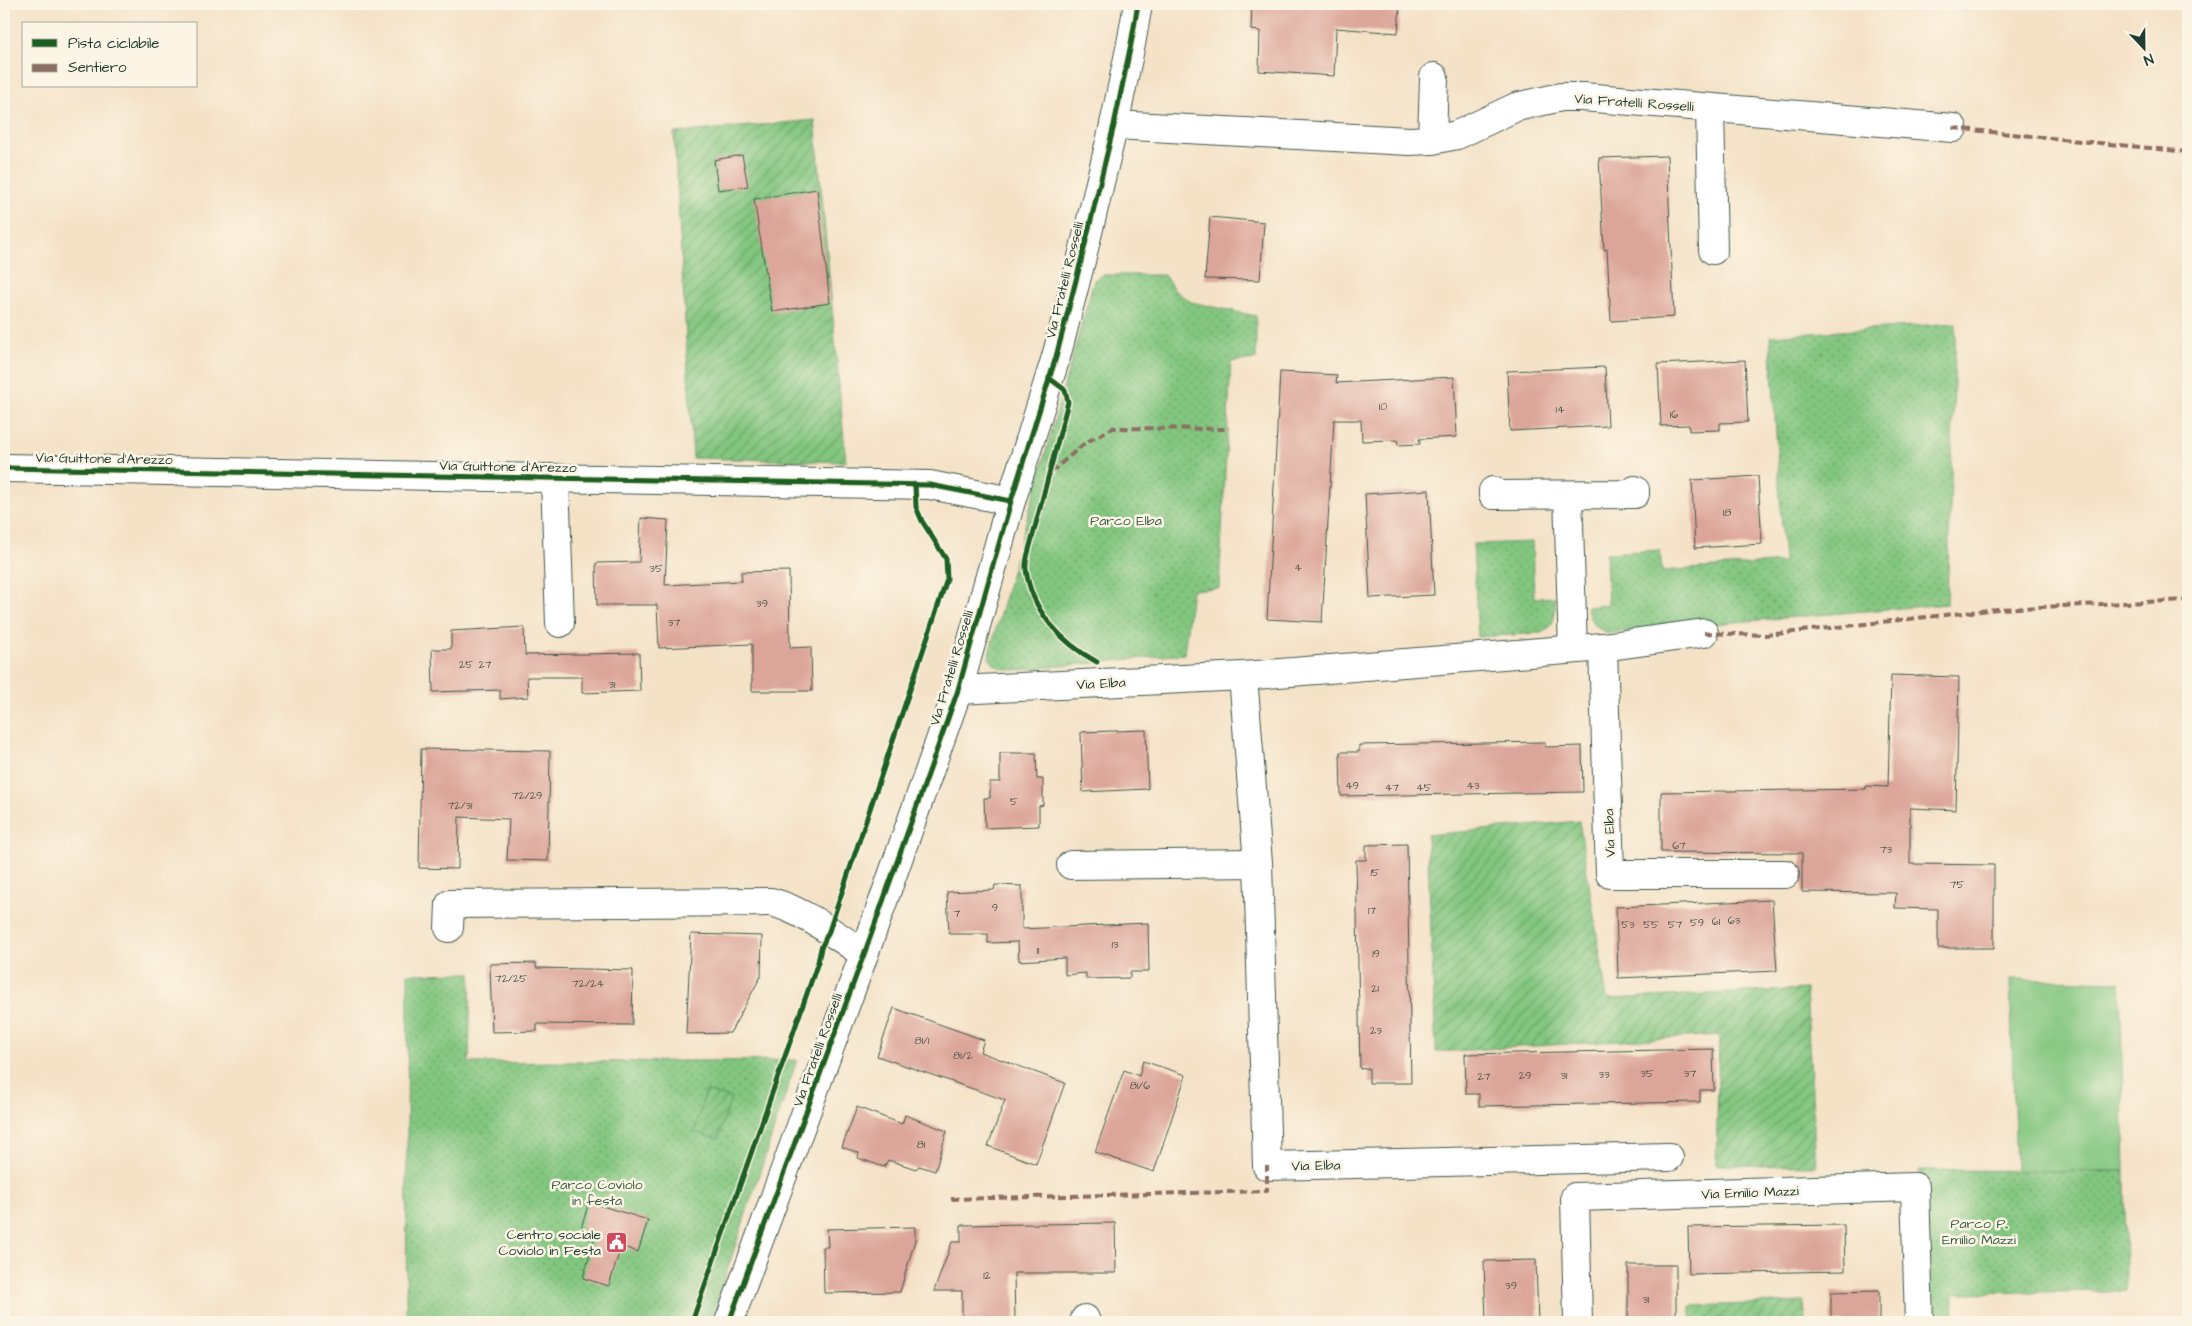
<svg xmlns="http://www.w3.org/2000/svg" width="2192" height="1326" font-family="'Architects Daughter',sans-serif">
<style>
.grass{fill:url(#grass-dots);stroke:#50825a}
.garden{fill:url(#garden-furrows);stroke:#50825a}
.pitch{fill:#82c67f;stroke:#50825a}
.building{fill:#dca599}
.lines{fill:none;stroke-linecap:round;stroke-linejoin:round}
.minor-casing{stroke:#3f564a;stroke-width:30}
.minor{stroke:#fff;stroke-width:28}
.quiet{stroke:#8d6e63;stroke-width:4;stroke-dasharray:8 4;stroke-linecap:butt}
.cycleway-casing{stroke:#fcf5e5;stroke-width:8}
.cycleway{stroke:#1b5e20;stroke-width:5}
.labels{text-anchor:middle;stroke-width:5;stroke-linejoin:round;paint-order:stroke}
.number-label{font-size:11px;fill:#4e574d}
.street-label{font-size:14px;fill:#1f3d34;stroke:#fcf5e5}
.park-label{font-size:14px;fill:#385f47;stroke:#fcf5e5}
.poi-label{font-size:14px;fill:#1f3d34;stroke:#fcf5e5;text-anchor:end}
</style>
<defs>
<pattern id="grass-dots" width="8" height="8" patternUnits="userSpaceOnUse" patternTransform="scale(1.25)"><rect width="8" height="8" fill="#82c67f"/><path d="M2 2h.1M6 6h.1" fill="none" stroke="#6aa269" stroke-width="1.8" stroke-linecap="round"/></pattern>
<pattern id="garden-furrows" width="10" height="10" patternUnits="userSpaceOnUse" patternTransform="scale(1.25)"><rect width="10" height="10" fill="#82c67f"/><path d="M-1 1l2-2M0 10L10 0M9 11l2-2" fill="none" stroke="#6aa269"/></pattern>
</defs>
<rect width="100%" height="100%" fill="#fcf5e5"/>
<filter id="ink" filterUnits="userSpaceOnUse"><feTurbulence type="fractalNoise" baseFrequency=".02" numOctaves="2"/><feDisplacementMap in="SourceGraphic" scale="10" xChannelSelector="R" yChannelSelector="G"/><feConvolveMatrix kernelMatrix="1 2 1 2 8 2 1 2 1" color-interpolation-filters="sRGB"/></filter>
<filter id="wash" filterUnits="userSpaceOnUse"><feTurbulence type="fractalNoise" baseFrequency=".0096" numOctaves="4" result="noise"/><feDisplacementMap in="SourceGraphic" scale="20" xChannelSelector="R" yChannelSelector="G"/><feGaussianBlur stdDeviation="1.12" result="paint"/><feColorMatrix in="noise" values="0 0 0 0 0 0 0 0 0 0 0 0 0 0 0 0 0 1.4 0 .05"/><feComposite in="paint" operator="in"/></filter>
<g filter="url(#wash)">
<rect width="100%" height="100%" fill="#f4e2c7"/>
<g class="grass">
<path d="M1103 275H1164L1175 291 1191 302 1256 316V359L1231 362 1219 588 1192 590 1184 654 1021 670C1006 670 998 670 989 658L990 650 1094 280Z"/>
<path d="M1956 323 1947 604 1609 633C1595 629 1590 621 1586 607L1608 605 1606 553 1660 550 1662 571 1784 562 1770 336Z"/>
<path d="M1532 542 1534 598 1555 597C1555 613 1557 625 1541 633L1478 637 1473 544Z"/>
<path d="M471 973 469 1063 797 1060 710 1322H406L408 974Z"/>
<path d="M1920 1170 2125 1171 2126 1291 1954 1293 1953 1322H1919L1915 1187Z"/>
</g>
<g class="garden">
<path d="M815 120 846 462 693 458 674 133Z"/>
<path d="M1579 821 1607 999 1806 989 1816 1166 1716 1165 1719 1035 1436 1052 1427 835Z"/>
<path d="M706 1091 731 1098 718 1139 694 1132Z"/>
<path d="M1804 1302 1805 1322H1691V1306Z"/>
</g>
<path class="pitch" d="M2010 979 2120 982 2125 1171H2016Z"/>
<g id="blocks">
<g class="building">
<path d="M1252 4H1400L1398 33 1336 28 1334 76 1259 71 1260 31 1251 30Z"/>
<path d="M742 155 748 186 718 190 714 160Z"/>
<path d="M1667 156 1674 317 1611 321 1607 249 1604 250 1599 158Z"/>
<path d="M817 189 830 303 772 312 754 199Z"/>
<path d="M1210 217 1264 222 1260 280 1205 279Z"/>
<path d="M1745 360 1748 422 1720 423V430L1689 431V425L1661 426 1658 364Z"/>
<path d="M1605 367 1608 426 1510 431 1507 371Z"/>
<path d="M1280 372 1337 375 1336 383 1454 377 1457 437 1419 439 1420 444 1398 445 1397 440 1362 441 1361 420H1334L1322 622 1267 619Z"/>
<path d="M1758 476 1762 544 1695 548 1692 480Z"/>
<path d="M1429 490 1434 595 1370 598 1365 494Z"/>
<path d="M641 518 668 520 665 585 742 581 741 572 789 571 790 648 811 647 812 691H752V644L659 648 657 605H597L596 563 639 562Z"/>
<path d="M524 627 525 655 639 653 640 691 582 693V677H527L528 697 500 699V690L433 692 432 649H451V631Z"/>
<path d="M1891 675 1959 677 1956 810 1910 808V864L1994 865V948H1938V909L1895 908 1896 893 1802 892V853L1661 852V792L1866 789V786L1888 787Z"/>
<path d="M1146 730 1148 789 1083 792 1081 732Z"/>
<path d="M1545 742V747L1582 746 1583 792 1341 796 1340 752H1359V745Z"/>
<path d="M421 749 550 751 548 861 507 860 509 819 459 817 458 869 419 868Z"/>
<path d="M1000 753H1036L1037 779H1043V805L1039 806V826L985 828 984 798H990V782H1000Z"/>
<path d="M1407 844 1411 1083H1369V1068L1360 1069 1356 860H1366V845Z"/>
<path d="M995 885 1022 886V929L1148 923 1149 972H1130V978L1086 979V973L1065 975V958L1019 961 1018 942 988 943V934H949L947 892 994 890Z"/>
<path d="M1772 900 1777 971 1618 978 1616 907Z"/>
<path d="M691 934 762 936 761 976 730 1033 686 1034Z"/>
<path d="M536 963V968L633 970 632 1025 537 1024V1031L492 1032 490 964Z"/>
<path d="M894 1008 984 1040 980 1052 1065 1083 1036 1164 988 1146 1005 1100 877 1056Z"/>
<path d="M1713 1049 1714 1090H1700V1102L1479 1106V1094H1466L1465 1054Z"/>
<path d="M1143 1061 1186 1075 1154 1172 1095 1152 1124 1070 1139 1076Z"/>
<path d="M857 1107 902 1124 905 1115 947 1131 935 1171 919 1166 916 1169 888 1160 884 1167 858 1158 859 1153 842 1147Z"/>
<path d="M589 1202 648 1220 638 1252 621 1246 609 1286 583 1278 594 1240 579 1235Z"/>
<path d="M1115 1223 1116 1273H1014L1015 1322H962V1291H934L952 1242H961V1225Z"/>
<path d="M1844 1225 1845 1271 1689 1274 1688 1227Z"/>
<path d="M915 1227V1240L900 1292 824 1293 823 1247H828L827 1229Z"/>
<path d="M1536 1260 1538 1322H1486L1484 1261Z"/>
<rect x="1628" y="1265" width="48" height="57"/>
<path d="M1879 1291V1322H1831V1292Z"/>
</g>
</g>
</g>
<g filter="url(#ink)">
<use href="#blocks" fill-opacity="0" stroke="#3f564a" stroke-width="1"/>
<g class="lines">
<defs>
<g id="minor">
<path d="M1710 108 1713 250"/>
<path d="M1114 125 1409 141 1432 140 1457 135 1516 107 1561 97H1583L1953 128"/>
<path d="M1432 140 1434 77"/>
<path d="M4 468 930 485 1011 501"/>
<path d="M555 478 560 623"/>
<path d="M1493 491V495L1635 494V490"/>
<path d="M1568 495 1573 649"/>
<path d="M1603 647 1610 874H1785"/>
<path d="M1243 676 1258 863 1267 1166 1669 1157"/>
<path d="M958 690 1243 676 1603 647 1704 633"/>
<path d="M1071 865 1258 863"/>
<path d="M449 928 450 904 771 902C803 910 837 936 864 954"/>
<path d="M1085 1319 1086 1322"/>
<path d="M729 1322 870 938 958 690 1011 501 1056 357 1081 261 1114 125 1131 44 1138 4"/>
<path d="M1578 1322 1575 1197 1915 1187 1919 1322"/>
</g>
</defs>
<use href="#minor" class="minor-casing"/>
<use href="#minor" class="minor"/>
<g class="quiet">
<path d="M1953 128 2188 152"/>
<path d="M1051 472 1085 443 1113 428 1229 429"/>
<path d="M1704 633 1766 635 1998 609 2188 600"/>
<path d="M951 1199 1267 1191V1166"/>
</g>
<defs>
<g id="cycleway">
<path d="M1049 378 1065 390 1068 402 1030 546C1028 553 1025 562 1026 569 1031 611 1062 643 1097 662"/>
<path d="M4 468 930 485 1011 501"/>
<path d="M692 1322 818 962 821 948 829 931 947 579 946 559 922 521 916 507 915 484"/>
<path d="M729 1322 870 938 958 690 1011 501 1056 357 1081 261 1114 125 1131 44 1138 4"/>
</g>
</defs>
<use href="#cycleway" class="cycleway-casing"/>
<use href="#cycleway" class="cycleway"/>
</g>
</g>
<defs>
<symbol id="civic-square" viewBox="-11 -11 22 22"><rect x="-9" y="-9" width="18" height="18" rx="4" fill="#d1495b" stroke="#fcf5e5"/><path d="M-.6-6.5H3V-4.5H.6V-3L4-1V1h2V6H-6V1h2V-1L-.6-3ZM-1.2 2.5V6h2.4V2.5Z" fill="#fff"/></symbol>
</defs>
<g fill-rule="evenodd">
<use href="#civic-square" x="604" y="1230" width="25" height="25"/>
</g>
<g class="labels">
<g class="number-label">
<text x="1383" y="410">10</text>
<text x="1560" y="413">14</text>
<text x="1674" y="418">16</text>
<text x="1727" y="516">18</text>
<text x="1298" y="571">4</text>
<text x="656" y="572">35</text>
<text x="762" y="607">39</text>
<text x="674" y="626">37</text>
<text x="466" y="668">25</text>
<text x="485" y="668">27</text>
<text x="612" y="688">31</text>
<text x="1352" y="789">49</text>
<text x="1473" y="789">43</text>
<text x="1392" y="791">47</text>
<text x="1424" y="791">45</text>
<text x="527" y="799">72/29</text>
<text x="1014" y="805">5</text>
<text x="460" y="809">72/31</text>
<text x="1679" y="849">67</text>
<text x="1886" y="853">73</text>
<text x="1375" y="876">15</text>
<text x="1957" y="888">75</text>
<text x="995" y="911">9</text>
<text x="1372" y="914">17</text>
<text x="957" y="917">7</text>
<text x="1734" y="924">63</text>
<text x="1716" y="925">61</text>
<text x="1697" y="926">59</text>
<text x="1628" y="928">53</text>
<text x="1651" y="928">55</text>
<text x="1675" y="928">57</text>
<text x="1115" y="948">13</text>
<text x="1038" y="954">11</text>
<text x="1376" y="957">19</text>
<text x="511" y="982">72/25</text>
<text x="588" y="987">72/24</text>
<text x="1375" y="992">21</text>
<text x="1376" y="1034">23</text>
<text x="922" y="1044">81/1</text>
<text x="963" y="1059">81/2</text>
<text x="1647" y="1077">35</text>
<text x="1690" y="1077">37</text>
<text x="1604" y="1078">33</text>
<text x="1525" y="1079">29</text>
<text x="1564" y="1079">31</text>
<text x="1484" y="1080">27</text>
<text x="1140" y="1089">81/6</text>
<text x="921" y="1148">81</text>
<text x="987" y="1279">12</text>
<text x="1511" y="1289">39</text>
<text x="1646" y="1303">31</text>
</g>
<g class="street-label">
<text transform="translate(1634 102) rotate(4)" y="5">Via Fratelli Rosselli</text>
<text transform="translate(1064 280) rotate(-76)" y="5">Via Fratelli Rosselli</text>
<text transform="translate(104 458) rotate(1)" y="5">Via Guittone d'Arezzo</text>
<text transform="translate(508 466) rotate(1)" y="5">Via Guittone d'Arezzo</text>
<text transform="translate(951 668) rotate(-73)" y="5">Via Fratelli Rosselli</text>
<text transform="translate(1101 683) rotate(-3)" y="5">Via Elba</text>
<text transform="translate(1609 833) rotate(-92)" y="5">Via Elba</text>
<text transform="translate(817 1050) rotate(-70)" y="5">Via Fratelli Rosselli</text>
<text transform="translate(1316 1165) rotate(-1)" y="5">Via Elba</text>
<text transform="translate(1750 1192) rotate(-2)" y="5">Via Emilio Mazzi</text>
</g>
<g class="park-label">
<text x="1126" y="525">Parco Elba</text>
<text x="597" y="1189">Parco Coviolo<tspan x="597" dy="16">in festa</tspan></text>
<text x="1979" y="1228">Parco P.<tspan x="1979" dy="16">Emilio Mazzi</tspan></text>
</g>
<g class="poi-label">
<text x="601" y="1239">Centro sociale<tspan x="601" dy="16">Coviolo in Festa</tspan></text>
</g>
</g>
<rect width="2192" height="1326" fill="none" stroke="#fcf5e5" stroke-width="20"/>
<rect x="22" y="22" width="175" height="65" fill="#fcf5e5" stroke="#a4ab9e"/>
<rect x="32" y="39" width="25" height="8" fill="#1b5e20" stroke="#a4ab9e"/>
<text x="68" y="48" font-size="15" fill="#1f3d34">Pista ciclabile</text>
<rect x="32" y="64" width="25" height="8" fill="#8d6e63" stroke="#a4ab9e"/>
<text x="68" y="72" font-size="15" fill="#1f3d34">Sentiero</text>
<g transform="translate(2144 48) rotate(158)" stroke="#fcf5e5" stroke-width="4" paint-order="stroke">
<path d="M0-4L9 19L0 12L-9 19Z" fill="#1f3d34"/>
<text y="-8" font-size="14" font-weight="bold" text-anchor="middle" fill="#1f3d34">N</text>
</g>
</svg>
